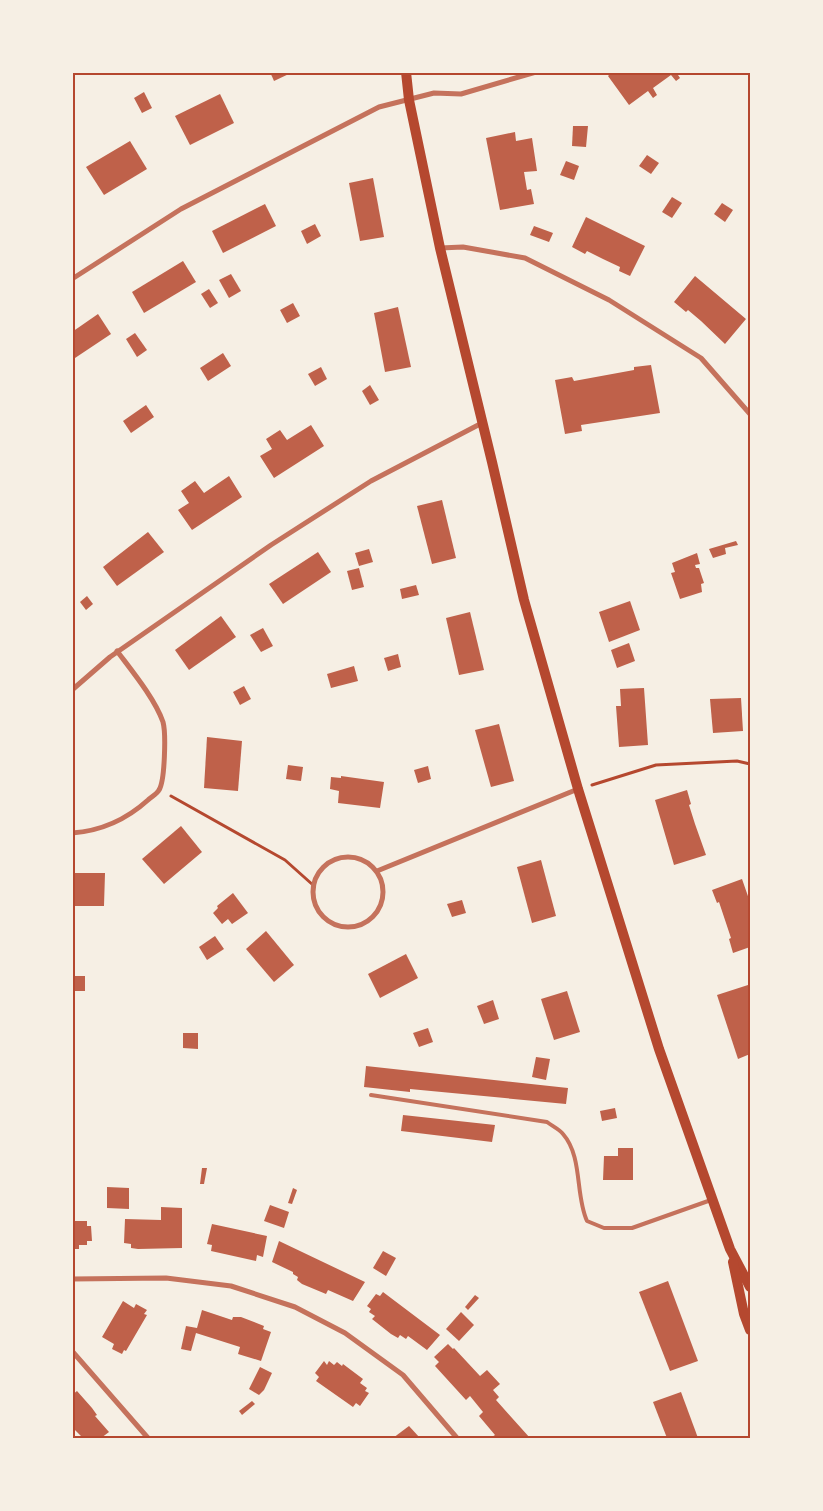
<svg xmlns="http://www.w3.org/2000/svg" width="823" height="1511" font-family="'Libre Baskerville',serif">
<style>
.building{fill:#bf614a}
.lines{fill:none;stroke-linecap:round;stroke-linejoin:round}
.path{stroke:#b5482f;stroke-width:3}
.service{stroke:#c5725c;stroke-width:4}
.minor{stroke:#c5725c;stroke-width:5}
.secondary{stroke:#b5482f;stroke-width:10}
.neatline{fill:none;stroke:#b5482f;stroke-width:2}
</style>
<rect width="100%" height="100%" fill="#f6efe4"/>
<g class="building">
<path d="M270 72H293L274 81Z"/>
<path d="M612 72H676L680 78 676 81 671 75 653 88 657 95 653 98 648 91 629 105 608 76Z"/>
<path d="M144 92 152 108 142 113 134 98Z"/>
<path d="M220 94 234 123 190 145 175 116Z"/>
<path d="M573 126H588L586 147 572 146Z"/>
<path d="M515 132 516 141 532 138 537 171 524 172 527 190 531 189 534 204 500 210 486 138Z"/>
<path d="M130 141 147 169 104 195 86 167Z"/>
<path d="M647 155 659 163 651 174 639 166Z"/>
<path d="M566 161 579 166 574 180 560 175Z"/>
<path d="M373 178 384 237 360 241 349 183Z"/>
<path d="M672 197 682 203 672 218 662 212Z"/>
<path d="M722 203 733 210 725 222 714 214Z"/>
<path d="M265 204 276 226 223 253 212 231Z"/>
<path d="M586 217 645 246 630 276 619 271 620 267 603 259 587 251 585 254 572 247Z"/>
<path d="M315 224 321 236 307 244 301 231Z"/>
<path d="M534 226 553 233 549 242 530 235Z"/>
<path d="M183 261 196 282 144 313 132 292Z"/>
<path d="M231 274 241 291 229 298 219 280Z"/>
<path d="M695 276 746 319 725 344 701 321 688 310 686 312 674 302Z"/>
<path d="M209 289 218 303 210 308 201 294Z"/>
<path d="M293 303 300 316 287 323 280 310Z"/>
<path d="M398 307 411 367 385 372 374 313Z"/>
<path d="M98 314 111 334 72 360V332Z"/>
<path d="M135 333 147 350 137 357 126 339Z"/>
<path d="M223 353 231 366 208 381 200 368Z"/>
<path d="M651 365 660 413 581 425 582 431 565 434 555 380 572 377 574 381 634 370V367Z"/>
<path d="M321 367 327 379 315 386 308 374Z"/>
<path d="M370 385 379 400 370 405 362 391Z"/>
<path d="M146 405 154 417 131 433 123 421Z"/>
<path d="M311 425 324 446 274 478 260 456 272 449 266 439 280 430 287 440Z"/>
<path d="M229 476 242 497 192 530 178 510 189 503 181 491 195 481 204 493Z"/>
<path d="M442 500 456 558 432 564 417 506Z"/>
<path d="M148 532 164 552 117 586 103 567Z"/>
<path d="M736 541 738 545 725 548 726 554 713 558 709 549Z"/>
<path d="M369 549 373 562 359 566 355 553Z"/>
<path d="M318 552 331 572 283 604 269 584Z"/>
<path d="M697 553 700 564 695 565 696 568H699L704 583 701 584 702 592 680 599 671 573 675 572 672 563Z"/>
<path d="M359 568 364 587 352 590 347 571Z"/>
<path d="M416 585 419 595 402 599 400 589Z"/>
<path d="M87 596 93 604 86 610 80 602Z"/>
<path d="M630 601 640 630 609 642 599 612Z"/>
<path d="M470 612 484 670 459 675 446 618Z"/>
<path d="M221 616 236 637 189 670 175 650Z"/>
<path d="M263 628 273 646 261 652 250 635Z"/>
<path d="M629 643 635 661 617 668 611 650Z"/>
<path d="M398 654 401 667 388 671 384 658Z"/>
<path d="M354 666 358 681 331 688 327 674Z"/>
<path d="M244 686 251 699 240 705 233 692Z"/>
<path d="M644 688 648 745 619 747 616 706H621L620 689Z"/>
<path d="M741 698 743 731 713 733 710 699Z"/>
<path d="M499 724 514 781 491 787 475 730Z"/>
<path d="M207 737 242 741 238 791 204 788Z"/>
<path d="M288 765 303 767 301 781 286 779Z"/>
<path d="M428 766 431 779 418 783 414 770Z"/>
<path d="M341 776 384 782 380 808 338 803 339 791 330 789 331 777 341 778Z"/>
<path d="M687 790 691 804 689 805 695 824 706 855 674 865 655 800Z"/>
<path d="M181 826 202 852 164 884 142 859Z"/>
<path d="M541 860 556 916 532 923 517 867Z"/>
<path d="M72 873H105L104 906H72Z"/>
<path d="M742 879 750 902V947L733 953 729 939 731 938 719 902 717 903 712 890Z"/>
<path d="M233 893 248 913 232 924 228 919 222 924 213 913 218 908 217 906Z"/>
<path d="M462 900 466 913 452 917 447 904Z"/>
<path d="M266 931 294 965 274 982 246 949Z"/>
<path d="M215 936 224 949 207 960 199 947Z"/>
<path d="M406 954 418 978 380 998 368 974Z"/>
<rect x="72" y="976" width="13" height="15"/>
<path d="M748 985 750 993V1054L738 1059 717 995Z"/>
<path d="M567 991 580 1032 554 1040 541 999Z"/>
<path d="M493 1000 499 1019 484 1024 477 1006Z"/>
<path d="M428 1028 433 1042 419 1047 413 1033Z"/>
<path d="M183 1033H198V1049L183 1048Z"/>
<path d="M536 1057 550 1059 546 1080 532 1077Z"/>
<path d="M366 1066 568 1088 566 1104 410 1089V1092L364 1087Z"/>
<path d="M615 1108 617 1118 602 1121 600 1111Z"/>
<path d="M403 1115 495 1125 492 1142 401 1131Z"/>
<path d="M618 1148H633V1180H603L604 1156H618Z"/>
<path d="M202 1168H207L204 1184H200Z"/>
<path d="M107 1187 129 1188V1209L107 1208Z"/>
<path d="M293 1188 297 1190 292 1204 288 1203Z"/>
<path d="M270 1205 289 1212 284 1228 264 1221Z"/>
<path d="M161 1207 182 1208V1248L138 1249 131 1248V1244L124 1243 125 1219 161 1220Z"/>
<path d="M72 1221H87V1226H91L92 1241H87V1245H79V1249H72Z"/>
<path d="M212 1224 267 1236 263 1257 257 1255 256 1261 211 1251 212 1245 207 1244Z"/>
<path d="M279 1241 365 1282 353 1301 328 1290 326 1294 302 1284 297 1280 298 1277 293 1274V1272L272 1262Z"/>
<path d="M383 1251 396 1258 386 1276 373 1268Z"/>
<path d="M668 1281 698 1361 670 1371 639 1292Z"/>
<path d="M383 1292 440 1335 427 1350 408 1336 406 1339 400 1335 398 1338 391 1334 372 1319 375 1316 369 1312 371 1309 367 1306 376 1294 380 1296Z"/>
<path d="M475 1295 479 1298 468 1310 465 1307Z"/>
<path d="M123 1301 134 1308 136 1304 147 1310 144 1314 147 1315 126 1351 124 1350 122 1354 112 1349 114 1344 102 1337Z"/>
<path d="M202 1310 232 1320 233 1317H241L264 1326 263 1329 271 1332 261 1361 238 1354 240 1347 196 1333 191 1351 181 1349 186 1326 197 1328Z"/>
<path d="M461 1312 474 1325 459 1341 446 1329Z"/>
<path d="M448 1344 453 1349 454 1348 480 1376 487 1370 500 1384 493 1390 499 1397 496 1400 530 1438H493L492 1437 495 1435 479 1416 483 1412 470 1396 466 1400 435 1366 439 1362 434 1357Z"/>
<path d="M324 1361 327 1365 329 1361 334 1365 337 1362 342 1366 343 1364 363 1379 360 1383 367 1388 365 1391 369 1393 360 1406 356 1403 353 1407 316 1381 319 1377 315 1373Z"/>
<path d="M260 1367 272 1373 264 1390 259 1395 249 1389Z"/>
<path d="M77 1391 92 1408 97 1415 95 1416 109 1432 101 1438H83L72 1427V1395Z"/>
<path d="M681 1392 698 1438H667L653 1402Z"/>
<path d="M252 1401 255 1404 242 1415 239 1411Z"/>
<path d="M409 1426 420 1438H393Z"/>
</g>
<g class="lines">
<g class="path">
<path d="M592 785 656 765 737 761 750 764"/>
<path d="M171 796 285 860 313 885"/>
</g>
<path class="service" d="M371 1095 547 1122C552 1126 559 1129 563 1134 583 1157 575 1195 587 1221L604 1228H632L711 1200"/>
<g class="minor">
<path d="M440 248 463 247 525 258 609 300 701 358 750 414"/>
<path d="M72 279 181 209 379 107 434 93 461 94 536 72"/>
<path d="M72 690 110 657 271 545 371 481 482 423"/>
<path d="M72 833C101 831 127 819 148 800 151 797 157 794 159 790 165 781 166 733 163 722 155 699 132 671 117 651"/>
<circle cx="348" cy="892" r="35"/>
<path d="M377 871 578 789"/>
<path d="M72 1279 166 1278 231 1286 295 1307 345 1333 403 1375 457 1438"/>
<path d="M72 1351 148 1438"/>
</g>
<g class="secondary">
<path d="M406 72 409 100 440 248 492 462 524 600 578 789 659 1049 730 1249 750 1287"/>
<path d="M733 1262 744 1314 750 1330"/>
</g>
</g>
<rect width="823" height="1511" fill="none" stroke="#f6efe4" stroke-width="148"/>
<rect x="74" y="74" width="675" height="1363" class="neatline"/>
</svg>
